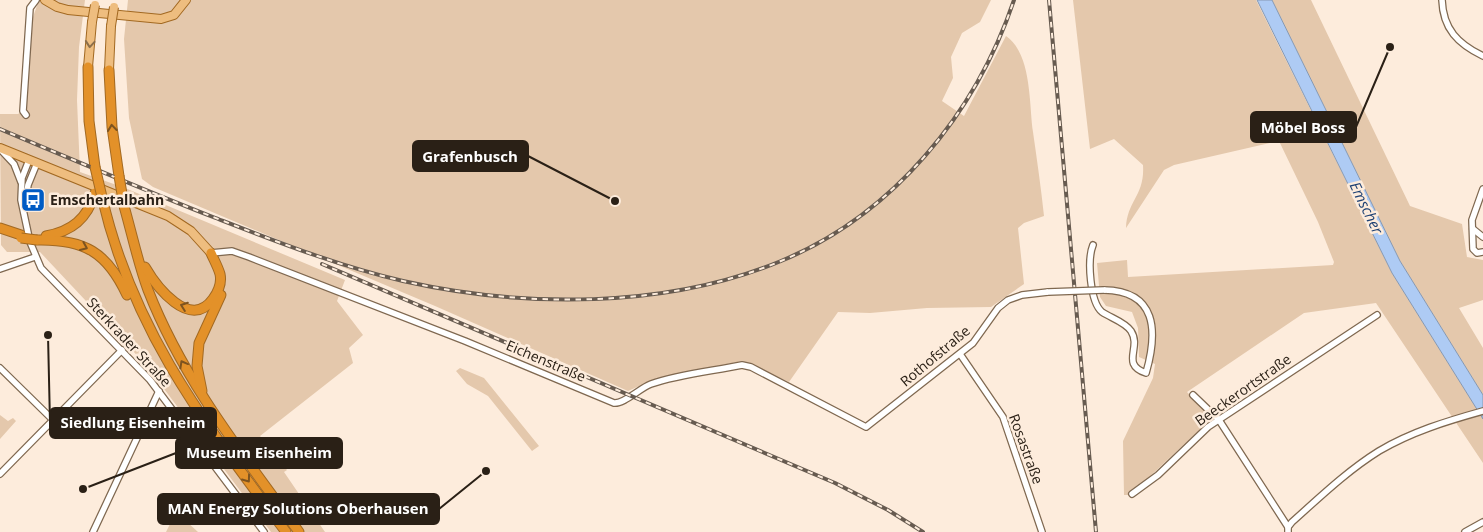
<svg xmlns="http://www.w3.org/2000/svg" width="1483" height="532" font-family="'Open Sans',sans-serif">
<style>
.green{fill:#e4c8ac}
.water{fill:#aecbf4;stroke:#8698b1}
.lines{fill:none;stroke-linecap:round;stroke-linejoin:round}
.minor-casing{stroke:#7f6850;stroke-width:8}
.major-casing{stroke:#a26922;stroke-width:10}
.highway-casing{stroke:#a26922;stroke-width:11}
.minor{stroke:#fff;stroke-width:5.5}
.major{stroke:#eebd7f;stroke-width:8}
.highway{stroke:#e39129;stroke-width:9}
.rail-casing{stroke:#675b50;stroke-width:4}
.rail{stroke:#fdecdc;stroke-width:2;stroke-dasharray:5.5;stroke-linecap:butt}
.minor-bridge-casing{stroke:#7f6850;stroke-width:8;stroke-linecap:butt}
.major-bridge-casing{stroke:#a26922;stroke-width:10;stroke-linecap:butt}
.highway-bridge-casing{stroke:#a26922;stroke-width:11;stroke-linecap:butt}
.minor-bridge{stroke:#fff;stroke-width:5.5}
.major-bridge{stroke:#eebd7f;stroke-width:8}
.highway-bridge{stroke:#e39129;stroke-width:9}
.oneway{stroke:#8c6e4a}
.oneway2{stroke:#7d531f}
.labels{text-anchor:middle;stroke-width:5;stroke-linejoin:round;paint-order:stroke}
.poi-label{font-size:14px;font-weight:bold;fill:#2a2016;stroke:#fdecdc;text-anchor:start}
.street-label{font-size:14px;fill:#2a2016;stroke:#fdecdc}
.water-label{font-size:15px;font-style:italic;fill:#1d4073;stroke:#fdecdc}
.leader{fill:none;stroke:#2a2016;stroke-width:2}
.callout-dot{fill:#2a2016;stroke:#fdecdc;stroke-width:2}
.callout{fill:#2a2016;stroke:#2a2016;stroke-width:2}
.callout-label{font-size:15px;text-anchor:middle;font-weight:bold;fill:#fff}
</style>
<rect width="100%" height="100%" fill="#fdecdc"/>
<g class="green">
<path d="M39 0H85L79 47 77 100 80 172 125 188 345 280 337 301 363 335 349 348 353 363 260 436 287 470 284 472 325 532H271L147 366 40 252H7L1 245 0 114H18L23 111 33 17Z"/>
<path d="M128 0H991L980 22 962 33 951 57 953 78 942 101 964 116 1006 36C1032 54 1029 104 1033 132 1037 160 1041 188 1044 216L1024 223 1018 228 1024 284 991 307 927 308 870 313 838 312 789 382 742 361 655 379 628 391 435 306 153 187 142 179 129 118 124 39Z"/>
<path d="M1073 0H1256L1392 273 1483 419V463L1376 303 1304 313 1187 392 1212 418 1130 495H1124L1123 441 1153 378 1155 364 1139 357 1138 328 1132 312 1106 306 1100 297 1097 263 1127 260 1128 277 1333 265 1334 262 1318 222 1279 141 1174 165 1164 170 1126 228C1127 200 1145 196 1143 165L1114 139 1090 149Z"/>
<path d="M1272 0H1311L1410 206 1462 224 1467 257 1483 260V300L1459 308 1483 348V395L1400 261Z"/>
<path d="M460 368 484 378 539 446 532 451 488 396 467 384 456 371Z"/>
<path d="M0 415 8 421 13 418 16 421 0 439Z"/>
<path d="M176 512 198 532H166Z"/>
</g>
<path class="water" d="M1257 0H1272L1400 261 1483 395V419L1392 273Z"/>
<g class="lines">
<defs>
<g id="minor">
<path d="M1442 0C1443 29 1458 44 1483 56"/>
<path d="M26 115 23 111 30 8 36 0"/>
<path d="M1 150 14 164 21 182"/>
<path d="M29 160 22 178 21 200 30 242 41 268 150 380 264 532"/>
<path d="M1483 189 1472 220 1473 249 1477 253 1483 252"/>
<path d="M24 209 28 185 37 163"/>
<path d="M1473 229 1483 237"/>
<path d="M1093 245C1087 260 1090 302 1102 312 1111 318 1125 322 1131 331 1142 348 1120 364 1146 373 1158 331 1157 291 1104 290"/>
<path d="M211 253 232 251 249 257 465 341 614 403C624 404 640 388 651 384 679 374 713 371 742 365L751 367 866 427 973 343 998 308 1008 300 1022 295 1048 292"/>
<path d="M0 269 35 257"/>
<path d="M960 354 1003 417 1042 532"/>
<path d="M0 368 53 420"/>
<path d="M1193 395 1219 420 1288 527"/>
<path d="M0 474 122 350"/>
<path d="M1132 494 1158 475 1208 427 1377 315"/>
<path d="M93 532 159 391"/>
<path d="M1288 532V527L1292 522C1320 497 1347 471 1379 451 1411 432 1447 421 1483 411"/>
<path d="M1465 532 1483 522"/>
</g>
<g id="major">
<path d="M45 0 57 7 68 10 161 19 174 15 186 0"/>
<path d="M88 67 92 22"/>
<path d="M109 70 111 26"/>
<path d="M0 148 168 216 191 231 211 253"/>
</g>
<g id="highway">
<path d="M88 67 89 121 95 167"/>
<path d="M109 70 112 127 119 176"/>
<path d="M102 197C133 332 205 423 286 532"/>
<path d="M124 206C132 234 138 263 148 290 183 380 243 455 299 532"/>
<path d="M0 228 21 235"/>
<path d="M46 236C72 231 87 219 95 193"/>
<path d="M37 240C84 239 107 252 127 295"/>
<path d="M145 267C156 286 190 331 213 299 218 292 222 283 220 274 218 267 214 260 211 253"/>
<path d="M202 391 197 366 199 343 221 295"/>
</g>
</defs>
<use href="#minor" class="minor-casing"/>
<use href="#major" class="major-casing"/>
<use href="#highway" class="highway-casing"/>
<use href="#minor" class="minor"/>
<use href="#major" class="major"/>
<use href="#highway" class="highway"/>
<defs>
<g id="rail">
<path d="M1049 0 1096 532"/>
<path d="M0 129C71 159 142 189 213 217 275 241 338 266 403 281 523 308 666 309 781 261 893 215 976 113 1014 0"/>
<path d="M322 264 835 483 888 510 923 532"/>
</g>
</defs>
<use href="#rail" class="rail-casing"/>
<use href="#rail" class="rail"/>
<defs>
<path id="minor-bridge" d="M1048 292 1104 290"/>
<g id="major-bridge">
<path d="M92 22 95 5"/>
<path d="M111 26 114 7"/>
</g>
<g id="highway-bridge">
<path d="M95 167 102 197"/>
<path d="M119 176 124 206"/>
<path d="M21 238 37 240"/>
</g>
</defs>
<use href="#minor-bridge" class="minor-bridge-casing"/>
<use href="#major-bridge" class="major-bridge-casing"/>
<use href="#highway-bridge" class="highway-bridge-casing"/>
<use href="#minor-bridge" class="minor-bridge"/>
<use href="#major-bridge" class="major-bridge"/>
<use href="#highway-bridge" class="highway-bridge"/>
</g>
<defs><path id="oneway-chevron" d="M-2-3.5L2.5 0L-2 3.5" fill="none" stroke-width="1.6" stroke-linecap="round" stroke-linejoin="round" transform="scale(1.25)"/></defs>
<use class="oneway" href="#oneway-chevron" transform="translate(90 44) rotate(95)"/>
<g class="oneway2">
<use href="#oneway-chevron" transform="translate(112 128) rotate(-96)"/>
<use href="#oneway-chevron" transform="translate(84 247) rotate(23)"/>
<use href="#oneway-chevron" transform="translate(184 306) rotate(-160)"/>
<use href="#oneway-chevron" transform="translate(183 364) rotate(-119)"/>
<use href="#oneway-chevron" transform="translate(247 479) rotate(54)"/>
</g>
<defs>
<symbol id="bus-square" viewBox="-11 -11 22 22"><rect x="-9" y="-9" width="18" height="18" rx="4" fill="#005bc4" stroke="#fdecdc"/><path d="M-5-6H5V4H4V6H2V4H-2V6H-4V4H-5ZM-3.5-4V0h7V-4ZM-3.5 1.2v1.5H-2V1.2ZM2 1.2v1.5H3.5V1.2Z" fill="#fff"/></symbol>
</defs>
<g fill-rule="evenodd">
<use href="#bus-square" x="19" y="186" width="28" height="28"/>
</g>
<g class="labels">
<g class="poi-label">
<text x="50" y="205">Emschertalbahn</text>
</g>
<g class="street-label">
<text transform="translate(129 342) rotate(47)" y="5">Sterkrader Straße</text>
<text transform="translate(935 356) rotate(-40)" y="5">Rothofstraße</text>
<text transform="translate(546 361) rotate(23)" y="5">Eichenstraße</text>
<text transform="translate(1243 390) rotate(-35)" y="5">Beeckerortstraße</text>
<text transform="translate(1026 449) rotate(70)" y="5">Rosastraße</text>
</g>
<g class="water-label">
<text transform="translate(1366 208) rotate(64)" y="5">Emscher</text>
</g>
</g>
<path class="leader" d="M1390 47L1356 127M615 201L528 156M48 335L50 423M83 489L176 453M486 471L439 509"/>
<g class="callout-dot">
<circle cx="1390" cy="47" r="5"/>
<circle cx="615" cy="201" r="5"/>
<circle cx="48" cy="335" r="5"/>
<circle cx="83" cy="489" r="5"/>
<circle cx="486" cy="471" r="5"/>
</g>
<g class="callout">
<rect x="1251" y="112" width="105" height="30" rx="5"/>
<rect x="413" y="141" width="115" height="30" rx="5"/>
<rect x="50" y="408" width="166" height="30" rx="5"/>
<rect x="176" y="438" width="166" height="30" rx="5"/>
<rect x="158" y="494" width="281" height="30" rx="5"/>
</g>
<g class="callout-label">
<text x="1303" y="133">Möbel Boss</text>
<text x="470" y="162">Grafenbusch</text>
<text x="133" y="428">Siedlung Eisenheim</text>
<text x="259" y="458">Museum Eisenheim</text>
<text x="298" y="514">MAN Energy Solutions Oberhausen</text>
</g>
</svg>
